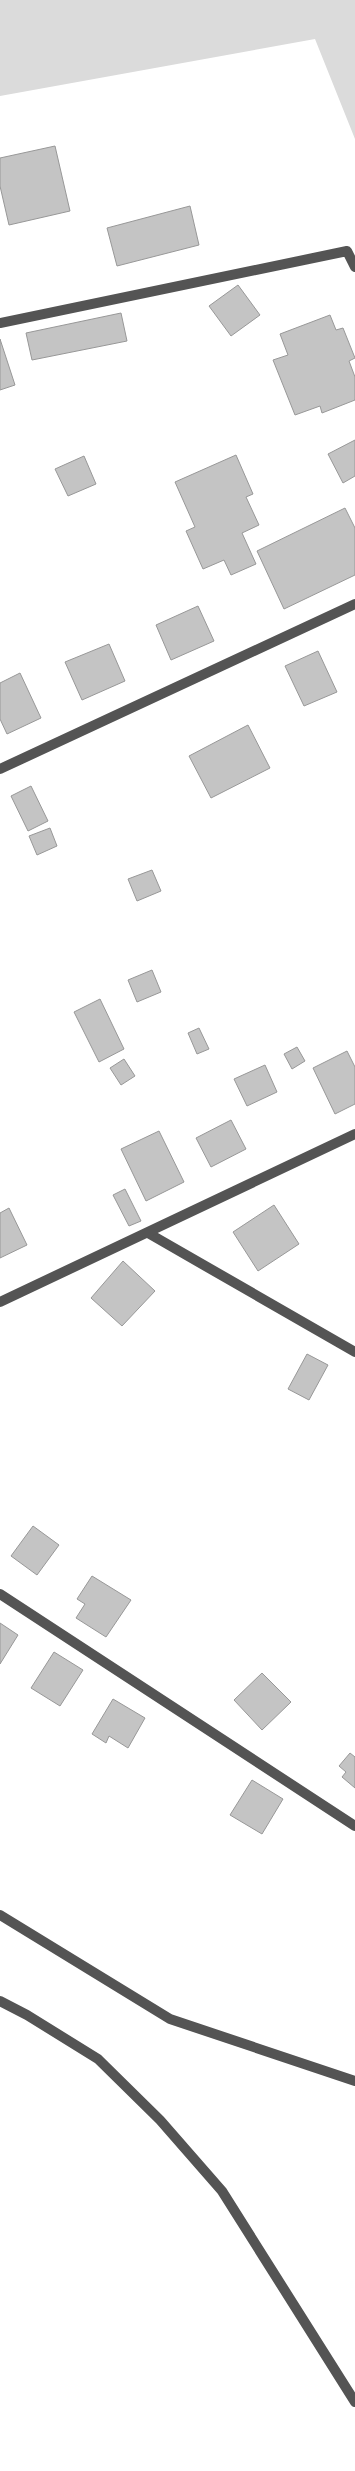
<svg xmlns="http://www.w3.org/2000/svg" width="355" height="2471" font-family="'Sofia Sans Condensed',sans-serif">
<style>
.green{fill:#dbdbdb}
.building{fill:#c4c4c4;stroke:#989898}
.lines{fill:none;stroke-linecap:round;stroke-linejoin:round}
.minor{stroke:#545454;stroke-width:10}
</style>
<rect width="100%" height="100%" fill="#fff"/>
<path class="green" d="M0 0H355V139L315 39 0 96Z"/>
<g class="building">
<path d="M55 146 70 211 9 225 0 186V158Z"/>
<path d="M190 206 199 245 117 266 107 228Z"/>
<path d="M238 285 260 315 231 336 209 306Z"/>
<path d="M121 313 127 341 32 360 26 333Z"/>
<path d="M330 315 336 330 343 328 355 358 349 361 355 377V400L322 413 320 406 295 415 273 360 288 355 280 334Z"/>
<path d="M0 339 15 385 0 390Z"/>
<path d="M355 440V476L343 483 328 454Z"/>
<path d="M236 455 253 494 246 497 259 525 242 533 256 564 231 575 224 560 203 569 186 531 195 527 175 482Z"/>
<path d="M84 456 96 484 68 496 55 469Z"/>
<path d="M345 508 355 528V575L284 609 257 551Z"/>
<path d="M198 606 214 641 171 660 156 625Z"/>
<path d="M109 644 125 681 82 700 65 662Z"/>
<path d="M318 651 337 692 304 706 285 666Z"/>
<path d="M20 673 41 718 7 734 0 719V683Z"/>
<path d="M248 725 270 768 211 798 189 756Z"/>
<path d="M31 786 48 821 28 831 11 796Z"/>
<path d="M50 828 57 846 37 855 29 836Z"/>
<path d="M152 870 161 891 137 901 128 879Z"/>
<path d="M152 970 161 992 137 1002 128 980Z"/>
<path d="M100 999 124 1049 99 1062 74 1012Z"/>
<path d="M199 1028 209 1049 197 1054 188 1033Z"/>
<path d="M297 1047 305 1061 292 1069 284 1054Z"/>
<path d="M347 1051 355 1067V1104L335 1114 313 1068Z"/>
<path d="M124 1059 135 1076 121 1085 110 1068Z"/>
<path d="M265 1065 277 1092 247 1106 234 1079Z"/>
<path d="M231 1120 246 1149 211 1167 196 1138Z"/>
<path d="M159 1131 184 1182 146 1201 121 1149Z"/>
<path d="M125 1189 141 1221 129 1226 113 1195Z"/>
<path d="M274 1205 299 1244 258 1271 233 1232Z"/>
<path d="M9 1208 27 1245 0 1258V1213Z"/>
<path d="M123 1261 155 1291 122 1326 91 1298Z"/>
<path d="M307 1354 328 1365 309 1400 288 1389Z"/>
<path d="M33 1526 59 1545 37 1575 11 1556Z"/>
<path d="M92 1576 131 1600 106 1637 76 1618 85 1604 77 1599Z"/>
<path d="M0 1623 18 1635 0 1664Z"/>
<path d="M54 1652 83 1670 60 1706 31 1688Z"/>
<path d="M262 1673 291 1702 262 1730 234 1700Z"/>
<path d="M113 1699 145 1718 128 1748 109 1736 106 1743 92 1734Z"/>
<path d="M350 1753 355 1757V1788L342 1777 346 1772 339 1766Z"/>
<path d="M252 1780 283 1799 262 1834 230 1815Z"/>
</g>
<g class="lines">
<g class="minor">
<path d="M0 323 347 251 355 267"/>
<path d="M0 769 355 604"/>
<path d="M148 1233 355 1352"/>
<path d="M0 1302 355 1134"/>
<path d="M0 1594 355 1826"/>
<path d="M0 1915 170 2019 355 2081"/>
<path d="M0 2001 27 2015 98 2059 160 2120 222 2191 355 2402"/>
</g>
</g>
</svg>
